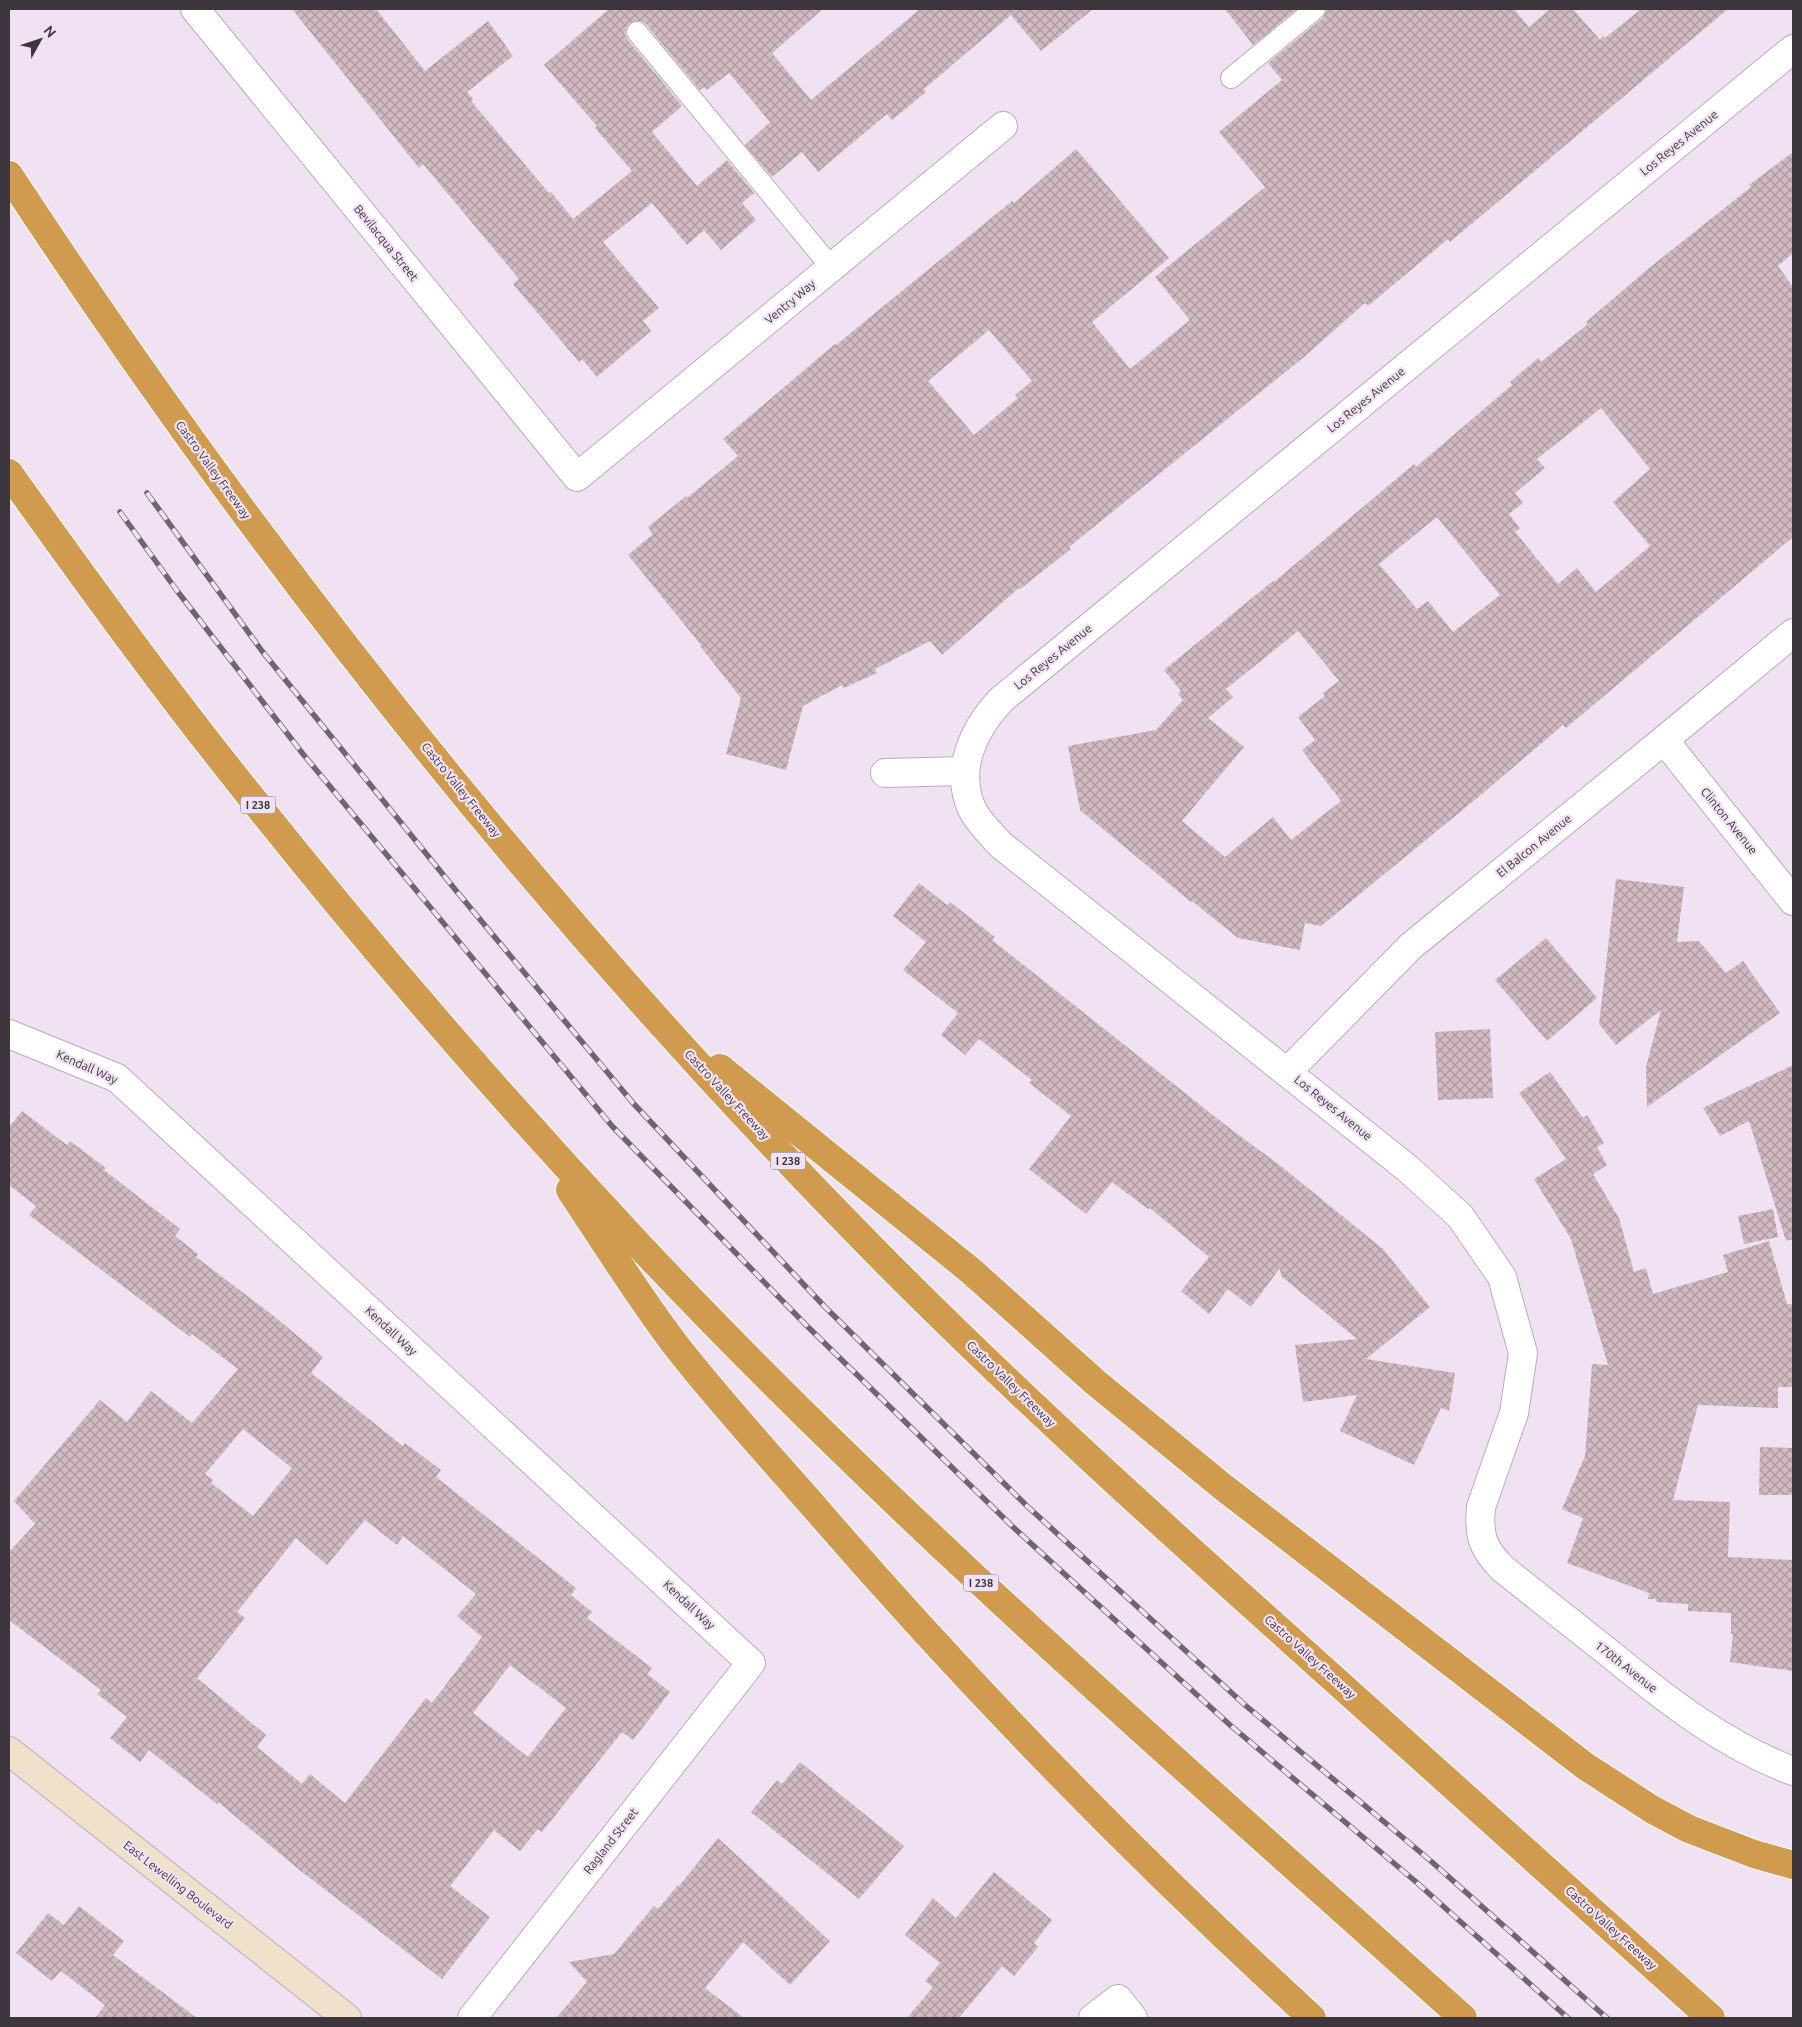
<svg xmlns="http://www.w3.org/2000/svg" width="1802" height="2027" font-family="Ubuntu,sans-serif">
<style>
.building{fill:url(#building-cross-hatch);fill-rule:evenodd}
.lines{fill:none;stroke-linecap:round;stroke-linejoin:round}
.service-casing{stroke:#baabbc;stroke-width:22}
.minor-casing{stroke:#baabbc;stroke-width:30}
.secondary-casing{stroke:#baabbc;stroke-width:30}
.motorway-casing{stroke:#fff;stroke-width:30}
.service{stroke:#fff;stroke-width:20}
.minor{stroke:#fff;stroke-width:28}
.secondary{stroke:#f1e1ca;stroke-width:28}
.motorway{stroke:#d09b4f;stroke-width:28}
.rail-casing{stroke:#6e656e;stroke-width:5.5}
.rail{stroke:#f1e2f3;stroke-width:4;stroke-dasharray:11;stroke-linecap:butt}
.labels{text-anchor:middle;stroke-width:4.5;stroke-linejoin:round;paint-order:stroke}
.shield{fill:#f1e2f3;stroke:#736a74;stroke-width:1}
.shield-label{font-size:11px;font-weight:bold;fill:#3d363d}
.street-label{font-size:12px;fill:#3d363d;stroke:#f1e2f3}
</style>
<defs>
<pattern id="building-cross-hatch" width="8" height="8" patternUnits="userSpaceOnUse" patternTransform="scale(1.25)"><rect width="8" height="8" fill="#d2bac2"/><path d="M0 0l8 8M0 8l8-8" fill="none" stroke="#ac989f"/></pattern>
</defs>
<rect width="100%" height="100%" fill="#f1e2f3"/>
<g class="building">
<path d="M292 9H376L425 71 488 21 513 56 467 92 473 99 471 101 549 193 551 192 573 219 632 171 595 128 597 126 544 65 609 9H823L772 53 811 100 920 9H1093L1041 51 1011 15 924 89 926 92 892 120 887 114 818 172 802 152 772 177 745 145 770 122 729 73 707 90 704 87 700 90 646 24 641 21 630 23 626 28 625 34 628 40 682 106 652 132 697 186 727 160 754 193 742 203 756 220 721 250 704 230 687 245 652 203 603 242 659 308 643 321 651 331 597 377 582 359 579 362 513 284 519 279 423 164 419 168Z"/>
<path d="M1225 9H1297L1253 45Z"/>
<path d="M1327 9H1514L1529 27 1550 9H1573L1600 40 1604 36 1605 38 1641 9H1728L1450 242 1448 239 1368 306 1365 303 1304 357 1069 547 1071 549 1020 589 1019 588 942 655 930 641 875 669 877 673 844 688 842 685 803 706 786 770 726 754 741 698 700 646 701 645 628 555 653 534 648 527 686 496 687 498 738 456 723 439 835 344 836 345 1012 201 1014 203 1076 149 1169 258 1092 322 1130 369 1190 320 1155 277 1265 187 1219 132 1282 80 1268 63 1323 18ZM989 330 1032 381 1015 395 1018 398 974 435 928 381Z"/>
<path d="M1793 152V253L1778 266 1793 287V537L1566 728 1563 725 1482 794 1321 926 1305 923 1300 950 1238 938 1192 901 1191 902 1080 810 1068 746 1156 730 1183 700 1178 694 1181 691 1164 670 1273 581 1274 582 1414 464 1416 467 1512 385 1510 382 1538 358 1541 362 1588 324 1586 322 1649 268 1751 187 1749 185ZM1601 408 1650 469 1613 502 1650 546 1596 592 1577 568 1558 584 1515 532 1520 528 1509 514 1523 503 1515 493 1545 468 1537 459ZM1437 517 1500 595 1453 632 1428 601 1417 609 1379 564ZM1298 631 1339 681 1323 693 1325 696 1298 717 1315 740 1302 750 1341 801 1291 840 1273 817 1225 857 1182 821 1244 747 1208 718 1233 697 1226 689Z"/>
<path d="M1616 879 1684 887 1677 942 1699 941 1726 973 1743 961 1780 1013 1647 1107 1646 1067 1661 1010 1616 1045 1599 1024Z"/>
<path d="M919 883 947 905 950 902 995 937 992 940 1228 1127 1282 1167 1383 1249 1430 1307 1366 1359 1455 1373 1449 1411 1441 1408 1414 1465 1340 1431 1357 1395 1303 1402 1295 1345 1357 1339 1281 1276 1280 1268 1251 1307 1228 1289 1209 1314 1181 1291 1209 1257 1150 1208 1148 1209 1112 1182 1086 1214 1029 1169 1071 1116 1029 1083 1032 1080 979 1039 965 1055 941 1035 958 1013 903 970 926 942 893 916Z"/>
<path d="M1546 938 1597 998 1547 1041 1495 980Z"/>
<path d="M1490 1029 1493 1098 1438 1100 1435 1032Z"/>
<path d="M1793 1065V1239L1786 1241 1749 1121 1720 1136 1703 1108Z"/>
<path d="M1550 1072 1583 1118 1587 1115 1604 1143 1597 1147 1607 1165 1593 1174 1619 1218 1634 1272 1646 1268 1653 1294 1728 1272 1723 1255 1769 1241 1787 1304H1792L1793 1387H1778V1408L1698 1405 1673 1500 1730 1502 1728 1557 1793 1560V1671L1730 1662 1733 1634H1731V1613L1688 1611V1604L1656 1602V1599H1648L1649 1593 1567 1563 1583 1518 1562 1509 1585 1456 1592 1364 1608 1365 1571 1239 1534 1179 1566 1159 1519 1093Z"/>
<path d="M22 1111 67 1145 70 1141 106 1168 104 1170 180 1229 175 1236 198 1254 196 1257 270 1313 323 1357 311 1373 403 1446 405 1443 441 1470 436 1477 576 1588 571 1595 592 1612 587 1618 652 1668 647 1674 670 1692 633 1740 622 1732 542 1832 538 1829 520 1851 494 1830 450 1886 490 1917 442 1979 302 1872 218 1802 217 1804 149 1750 140 1762 110 1738 127 1717 97 1694 101 1690 9 1620V1552L35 1524 14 1501 100 1400 127 1422 151 1391 192 1423 238 1369 192 1334 190 1337 29 1215 36 1206 9 1185V1127ZM243 1429 292 1468 253 1516 211 1483 213 1480 205 1474ZM365 1520 397 1545 403 1536 476 1594 457 1616 482 1637 432 1703 426 1698 345 1803 310 1774 302 1784 257 1747 266 1735 197 1678 245 1618 237 1612 296 1538 327 1565ZM510 1665 566 1708 528 1757 473 1713Z"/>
<path d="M1773 1209 1778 1237 1744 1244 1738 1216Z"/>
<path d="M1760 1447 1793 1448V1495H1759Z"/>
<path d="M800 1762 904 1846 859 1899 751 1812 777 1780 782 1784Z"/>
<path d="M718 1838 830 1941 790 1985 743 1942 705 1988 744 2018H556L587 1982 569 1962 614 1954 654 1906 658 1909 678 1885 679 1886Z"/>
<path d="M994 1872 1052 1920 1034 1943 1038 1947 1014 1976 1002 1966 959 2018H907L933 1987 925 1981 940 1963 905 1935 933 1898 956 1918Z"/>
<path d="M79 1906 124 1941 113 1955 197 2018H95L105 2005 61 1971 52 1981 16 1953 48 1913 64 1925Z"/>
</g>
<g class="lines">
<defs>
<g id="service">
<path d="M637 32 831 267"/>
<path d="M1231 78 1315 9"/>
</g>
<g id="minor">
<path d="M195 9 577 477 1003 126"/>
<path d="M1793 49 1002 699C974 728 954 769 972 809 979 823 991 834 1001 845L1407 1168 1460 1216 1502 1277 1523 1353 1514 1413 1481 1507C1478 1536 1483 1549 1503 1569 1540 1598 1577 1628 1614 1657 1669 1702 1726 1746 1793 1771"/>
<path d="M1664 740 1793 901"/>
<path d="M885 773 965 771"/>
<path d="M9 1034 117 1078 751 1663 472 2018"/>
<path d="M1287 1072 1411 946 1664 740 1793 633"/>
<path d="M1093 2018 1118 1999 1133 2018"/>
</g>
<path id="secondary" d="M9 1751 347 2018"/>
<g id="motorway">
<path d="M9 175C261 559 549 920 872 1248 1017 1395 1171 1533 1325 1671 1454 1787 1582 1902 1711 2018"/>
<path d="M9 473C73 563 138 653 206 740 342 914 486 1082 637 1243 896 1519 1183 1766 1463 2018"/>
<path d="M720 1068 971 1271 1095 1382 1223 1487 1585 1766 1653 1810 1689 1829 1754 1854 1793 1865"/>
<path d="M570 1190C604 1241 637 1294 674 1343 718 1400 768 1454 816 1509 971 1688 1137 1858 1312 2018"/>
</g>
</defs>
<use href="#service" class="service-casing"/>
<use href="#minor" class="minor-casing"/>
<use href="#secondary" class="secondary-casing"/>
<use href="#motorway" class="motorway-casing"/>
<use href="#service" class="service"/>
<use href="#minor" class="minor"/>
<use href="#secondary" class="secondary"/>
<use href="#motorway" class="motorway"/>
<defs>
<g id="rail">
<path d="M147 493 262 651 458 893 633 1103 824 1306 1027 1506 1245 1705 1432 1862 1607 2018"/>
<path d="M120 512 178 592 303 754 612 1126 806 1325 1013 1527 1230 1725 1415 1881 1568 2018"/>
</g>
</defs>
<use href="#rail" class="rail-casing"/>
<use href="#rail" class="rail"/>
</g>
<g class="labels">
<g class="shield">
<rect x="240.5" y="796.5" width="35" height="17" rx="4"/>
<rect x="770.5" y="1152.5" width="35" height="17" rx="4"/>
<rect x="963.5" y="1574.5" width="35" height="17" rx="4"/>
</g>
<g class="shield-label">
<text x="258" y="809">I 238</text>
<text x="788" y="1165">I 238</text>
<text x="981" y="1587">I 238</text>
</g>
<g class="street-label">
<text transform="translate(1679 143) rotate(-39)" y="4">Los Reyes Avenue</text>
<text transform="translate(386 243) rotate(51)" y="4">Bevilacqua Street</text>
<text transform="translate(790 302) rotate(-40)" y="4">Ventry Way</text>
<text transform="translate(1366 400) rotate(-39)" y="4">Los Reyes Avenue</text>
<text transform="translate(213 470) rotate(54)" y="4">Castro Valley Freeway</text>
<text transform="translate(1053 657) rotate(-39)" y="4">Los Reyes Avenue</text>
<text transform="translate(461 790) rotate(51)" y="4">Castro Valley Freeway</text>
<text transform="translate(1729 821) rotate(51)" y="4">Clinton Avenue</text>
<text transform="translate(1534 846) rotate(-39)" y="4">El Balcon Avenue</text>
<text transform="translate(87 1067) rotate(24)" y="4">Kendall Way</text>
<text transform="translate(727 1095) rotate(47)" y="4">Castro Valley Freeway</text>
<text transform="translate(1333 1108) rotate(39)" y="4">Los Reyes Avenue</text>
<text transform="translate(391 1331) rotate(43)" y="4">Kendall Way</text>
<text transform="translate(1011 1384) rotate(44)" y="4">Castro Valley Freeway</text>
<text transform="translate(689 1605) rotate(43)" y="4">Kendall Way</text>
<text transform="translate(1310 1657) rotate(42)" y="4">Castro Valley Freeway</text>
<text transform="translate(1626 1667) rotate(38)" y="4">170th Avenue</text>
<text transform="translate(611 1841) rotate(-52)" y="4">Ragland Street</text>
<text transform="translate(178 1885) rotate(38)" y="4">East Lewelling Boulevard</text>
<text transform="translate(1611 1928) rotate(42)" y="4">Castro Valley Freeway</text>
</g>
</g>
<rect width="1802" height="2027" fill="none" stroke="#3d363d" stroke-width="20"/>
<g transform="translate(40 40) rotate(50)" stroke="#f1e2f3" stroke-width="4" paint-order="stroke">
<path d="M0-4L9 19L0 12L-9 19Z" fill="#3d363d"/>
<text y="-8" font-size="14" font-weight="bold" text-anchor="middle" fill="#3d363d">N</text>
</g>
</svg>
